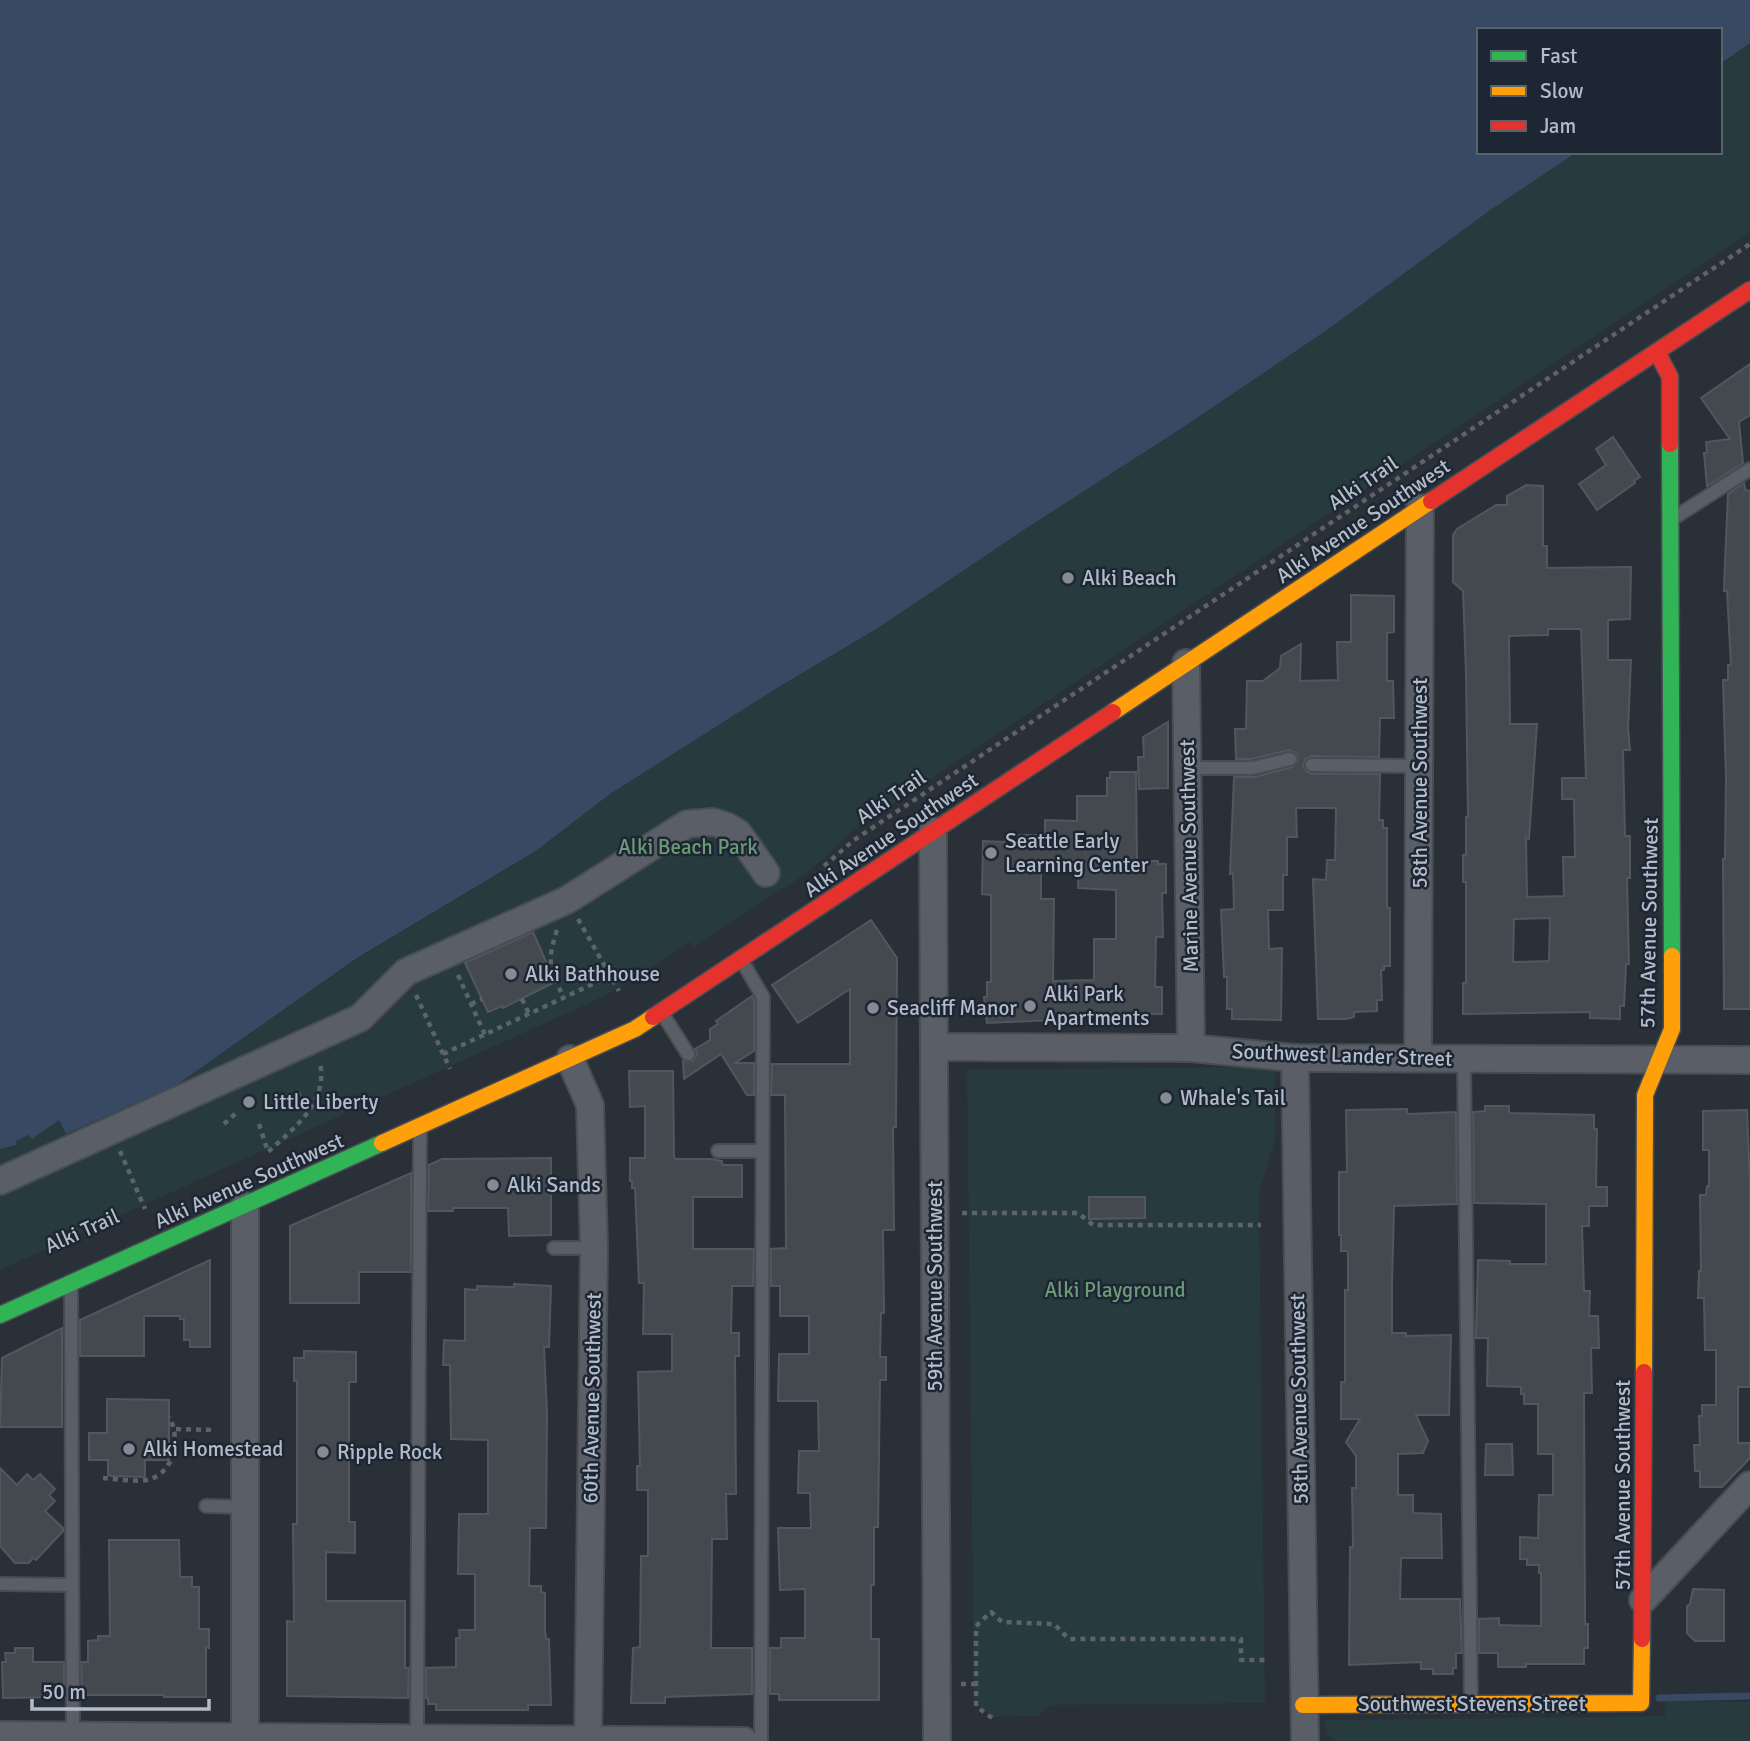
<svg xmlns="http://www.w3.org/2000/svg" width="1750" height="1741" font-family="Signika,sans-serif">
<style>
.green{fill:#273a3e}
.water{fill:#384963}
.lines{fill:none;stroke-linecap:round;stroke-linejoin:round}
.stream{stroke:#384963;stroke-width:7}
.building{fill:#444950;stroke:#52575f;stroke-width:2;fill-rule:evenodd}
.lane-casing{stroke:#484c53;stroke-width:16}
.street-casing{stroke:#484c53;stroke-width:30}
.fast-casing{stroke:#484c53;stroke-width:19}
.slow-casing{stroke:#484c53;stroke-width:19}
.jam-casing{stroke:#484c53;stroke-width:19}
.path{stroke:#5d636a;stroke-width:4.5;stroke-dasharray:5 5;stroke-linecap:butt}
.lane{stroke:#5a5e66;stroke-width:12}
.street{stroke:#5a5e66;stroke-width:26}
.fast{stroke:#30b455;stroke-width:16}
.slow{stroke:#ff9f0a;stroke-width:16}
.jam{stroke:#e5322d;stroke-width:16}
.poi-dot{fill:#848b96;stroke:#1d2633;stroke-width:2.5}
.labels{text-anchor:middle;stroke-width:5;stroke-linejoin:round;paint-order:stroke}
.street-label{font-size:21px;fill:#b4bcc9;stroke:#1d2633}
.poi-label{font-size:21px;fill:#b4bcc9;stroke:#1d2633;text-anchor:start}
.park-label{font-size:21px;fill:#6b9a76;stroke:#1d2633}
</style>
<rect width="100%" height="100%" fill="#2a3038"/>
<g class="green">
<path d="M1750 43V233L850 833 810 871 694 947 690 942 626 984 592 1002 0 1270V1149L17 1146 16 1141 30 1135 32 1139 59 1119 66 1134 178 1084 358 958 537 850 610 794 769 693 881 626 1022 531 1185 426 1327 330 1489 211 1577 152H1720V64Z"/>
<path d="M1275 1067V1141L1259 1191 1265 1703 1050 1705 1038 1716 992 1717 980 1706H974L967 1070Z"/>
<path d="M1666 1701 1750 1702V1741H1336L1327 1736 1324 1720 1665 1716Z"/>
</g>
<path class="water" d="M0 0H1750V43L1720 64V30H1479V152H1577L1489 211 1327 330 1185 426 1022 531 881 626 769 693 610 794 537 850 357 958 178 1084 66 1134 59 1120 32 1139 29 1135 16 1141 17 1145 0 1149Z"/>
<g class="lines">
<path class="stream" d="M1659 1698 1750 1696"/>
</g>
<g class="building">
<path d="M1750 364V415L1739 422 1743 463 1707 486 1704 453H1707L1706 442 1730 439 1701 398Z"/>
<path d="M1613 437 1640 477 1634 481 1635 483 1597 510 1579 484 1606 465 1596 449Z"/>
<path d="M1744 483 1745 490 1750 491V1009H1724L1723 859H1725L1726 777 1723 680H1728V665H1731L1727 591H1724L1725 562 1728 494Z"/>
<path d="M1526 485 1543 486V546H1547V568L1631 567 1630 619 1608 620V660H1631L1628 728 1630 750H1623L1625 836H1630V878H1627L1629 964H1626L1624 1006H1620V1019L1590 1018V1012L1463 1014V983H1466V882H1463V855H1466V817H1468L1466 674 1463 591 1453 582V535L1457 529 1496 505H1507V496ZM1548 629H1581L1586 778H1562V799H1574L1575 857H1563L1564 896 1527 897 1526 838 1529 839 1537 724H1510L1509 636 1548 635ZM1550 918 1549 961 1513 962 1514 919Z"/>
<path d="M1351 595 1394 596V632L1387 633V681H1393L1394 718H1380L1379 757 1312 756 1305 760 1303 766 1307 772 1312 774H1380L1379 820H1383V828H1387V908H1390V966H1384V970H1381L1382 1000H1377V1011L1354 1012V1017L1346 1019H1318L1313 879 1326 880 1327 860H1335L1336 808H1296L1297 837H1287V875H1283V910H1268L1269 949 1282 948 1281 1020 1232 1019V1009H1227V977H1224L1221 910 1234 909 1233 873 1230 874 1234 777H1255L1292 767 1298 761 1297 754 1289 750 1252 759H1236L1235 729H1246L1247 681H1263L1280 668 1281 656 1301 644 1300 681 1338 680 1337 642H1351Z"/>
<path d="M1168 722V788L1139 789 1138 757H1144L1143 737Z"/>
<path d="M1110 772H1136L1137 861H1158V864H1166V893H1162L1163 937H1156L1155 987H1162V1014L1075 1013V1019L987 1023 984 997H987V982H991V895L982 894 983 841 1005 842V835H1045V820L1077 821V796H1107V778H1110ZM1041 859 1079 860 1078 888 1116 890V939H1094V980L1053 981 1054 899H1041Z"/>
<path d="M871 920 897 958 896 1127H893L894 1230H883L884 1313H881L880 1357H886V1380H880L878 1527H874V1585H871V1639H879V1700H779V1694H770V1648H781V1638H805V1589L780 1590 778 1528H811L810 1493H798L799 1451H819L818 1401H778L779 1354H809V1316H780V1286H771V1249L786 1248 785 1095H771L772 1064H850V989L798 1023 772 985Z"/>
<path d="M533 932 555 982 503 1008 502 1006 488 1012 465 963Z"/>
<path d="M752 996 754 999V1051L735 1063H754V1095H747L721 1054 684 1079 683 1061H693L697 1054 695 1049 710 1040V1029L718 1024 716 1021Z"/>
<path d="M629 1071H673L674 1157 676 1159H711L722 1161V1165H742V1197H693V1249H754L753 1286H732L731 1333H739V1356H735L736 1494H726L727 1539H712L711 1648H752V1694L665 1697V1703H631L633 1648 640 1647 641 1556H648V1490H637V1466H640L638 1372 672 1371V1334H643L644 1283H639L635 1188H632V1181H630V1158H645V1106L630 1107Z"/>
<path d="M1485 1106H1509V1113L1594 1115V1129H1597L1596 1187H1607V1206H1589V1226H1582L1584 1291H1590L1589 1316H1598L1599 1348H1591L1592 1393H1584L1585 1624H1588V1648H1584V1664H1526V1667H1498V1653H1479V1619L1499 1618V1625L1541 1626V1573H1539V1565H1527V1559H1520V1537L1538 1538 1539 1495H1553V1454H1538V1404H1524V1394H1521V1387L1487 1386 1488 1338H1476L1478 1260 1510 1261V1264H1546V1204L1474 1203 1473 1112 1485 1111Z"/>
<path d="M1407 1109V1114L1456 1112 1457 1204 1394 1206 1392 1285V1333H1406V1336L1451 1335 1449 1415H1416L1428 1441 1423 1453 1398 1454V1495H1413V1513L1441 1514 1442 1558H1401L1400 1599H1460L1462 1653H1456V1668H1453V1674H1433V1669H1421V1662L1349 1665 1350 1547H1353L1352 1488H1356V1456L1346 1442 1360 1419H1341V1382H1345V1290H1348V1253L1347 1251H1341V1235H1339V1172H1347L1346 1110Z"/>
<path d="M1747 1110 1750 1186V1387H1738V1443H1750V1458L1722 1487H1700V1471H1695L1694 1445H1700L1699 1416H1702V1405H1716V1350H1705L1704 1298H1698L1699 1271H1701L1700 1195H1706L1707 1186H1709V1150H1703V1111Z"/>
<path d="M551 1158V1235L509 1236 508 1208H453V1211H428L429 1165 442 1159Z"/>
<path d="M411 1173V1272H359V1303H290V1226Z"/>
<path d="M1089 1197H1145V1218L1089 1219Z"/>
<path d="M210 1260V1347H190V1340H184V1319H180V1316H144V1356H80V1320Z"/>
<path d="M514 1284 551 1286 549 1347H544L547 1414 546 1528H530L529 1586H541V1592L545 1593V1630L546 1639H549L551 1705H528V1710H436V1704H428V1698H426V1668L456 1667V1638H460L459 1630H475V1574H458L459 1514H488V1440L451 1439 450 1365H443L444 1340 465 1341V1289L477 1290V1286L514 1287Z"/>
<path d="M62 1328V1427H0L2 1358Z"/>
<path d="M304 1351 356 1352V1382H349V1522H355V1553L326 1552V1601H405V1668H409L408 1698 287 1696V1621L294 1622 293 1524H297V1381H294V1358H304Z"/>
<path d="M107 1399 169 1400V1460H145V1477L111 1476 108 1475V1460H89V1433H107Z"/>
<path d="M1486 1444H1512L1513 1475H1485Z"/>
<path d="M0 1468 17 1485 27 1474 33 1480 40 1474 55 1489 49 1495 55 1501 45 1511 63 1528V1531L36 1560 33 1558 29 1563H15L0 1546Z"/>
<path d="M109 1540H179L180 1577H192V1587H199V1629H209V1648L206 1647V1697H164V1695H82L81 1662H88V1641L98 1640V1636H110Z"/>
<path d="M1693 1589 1724 1590V1641H1695L1687 1633V1606L1690 1604Z"/>
<path d="M15 1648H33V1662H64V1697L3 1698 2 1662H6L5 1653H15Z"/>
</g>
<g class="lines">
<defs>
<g id="lane">
<path d="M1677 516 1750 469"/>
<path d="M1312 765 1420 766"/>
<path d="M1187 768H1253L1290 759"/>
<path d="M742 961 763 997 761 1741"/>
<path d="M662 1013 688 1054"/>
<path d="M1464 1059 1471 1703"/>
<path d="M718 1151H762"/>
<path d="M554 1248H594"/>
<path d="M71 1288 73 1738"/>
<path d="M206 1506 245 1507"/>
<path d="M0 1584 72 1585"/>
<path d="M417 1740 420 1131"/>
</g>
<g id="street">
<path d="M1186 663 1191 1048"/>
<path d="M933 831 937 1741"/>
<path d="M935 1047 1191 1048 1295 1058 1750 1060"/>
<path d="M1295 1058 1305 1741"/>
<path d="M1418 1058 1420 508"/>
<path d="M570 1059 590 1105 594 1248 588 1741"/>
<path d="M0 1181 360 1018 406 972 567 900 687 824 713 822 726 826 738 833 746 844 766 873"/>
<path d="M245 1206V1741"/>
<path d="M1643 1600 1750 1485"/>
<path d="M0 1735 744 1741"/>
</g>
<g id="fast">
<path d="M1670 444 1672 956"/>
<path d="M0 1315 382 1143"/>
</g>
<g id="slow">
<path d="M1113 712 1431 501"/>
<path d="M382 1143 635 1029 653 1017"/>
<path d="M1644 1372 1645 1095 1672 1029V956"/>
<path d="M1303 1705 1641 1703 1642 1639"/>
</g>
<g id="jam">
<path d="M1657 352 1670 377V444"/>
<path d="M1431 501 1750 290"/>
<path d="M653 1017 1113 712"/>
<path d="M1642 1639 1644 1372"/>
</g>
</defs>
<use href="#lane" class="lane-casing"/>
<use href="#street" class="street-casing"/>
<use href="#fast" class="fast-casing"/>
<use href="#slow" class="slow-casing"/>
<use href="#jam" class="jam-casing"/>
<g class="path">
<path d="M824 866 854 840 1750 244"/>
<path d="M578 919 619 991"/>
<path d="M557 930C546 964 550 967 564 999"/>
<path d="M458 975 485 1035"/>
<path d="M416 995 450 1069"/>
<path d="M522 999 529 1014"/>
<path d="M471 1004 482 999"/>
<path d="M443 1054 610 976"/>
<path d="M286 1096 301 1094"/>
<path d="M224 1124 236 1113"/>
<path d="M259 1124 268 1152C296 1126 328 1103 320 1062"/>
<path d="M120 1151 145 1209"/>
<path d="M962 1213H1078L1093 1225H1261"/>
<path d="M176 1429 214 1430"/>
<path d="M103 1478C117 1479 134 1482 147 1480 175 1474 181 1437 169 1417"/>
<path d="M961 1684H976"/>
<path d="M992 1718 976 1706V1626L991 1612 1002 1622 1054 1624 1069 1639H1241V1660H1265"/>
</g>
<use href="#lane" class="lane"/>
<use href="#street" class="street"/>
<use href="#fast" class="fast"/>
<use href="#slow" class="slow"/>
<use href="#jam" class="jam"/>
</g>
<g class="poi-dot">
<circle cx="1068" cy="578" r="7"/>
<circle cx="991" cy="853" r="7"/>
<circle cx="511" cy="974" r="7"/>
<circle cx="1030" cy="1006" r="7"/>
<circle cx="873" cy="1008" r="7"/>
<circle cx="1166" cy="1098" r="7"/>
<circle cx="249" cy="1102" r="7"/>
<circle cx="493" cy="1185" r="7"/>
<circle cx="129" cy="1449" r="7"/>
<circle cx="323" cy="1452" r="7"/>
</g>
<g class="labels">
<g class="street-label">
<text transform="translate(1363 483) rotate(-34)" y="7">Alki Trail</text>
<text transform="translate(1363 521) rotate(-34)" y="7">Alki Avenue Southwest</text>
<text transform="translate(1420 783) rotate(-90)" y="7">58th Avenue Southwest</text>
<text transform="translate(891 797) rotate(-34)" y="7">Alki Trail</text>
<text transform="translate(891 835) rotate(-34)" y="7">Alki Avenue Southwest</text>
<text transform="translate(1189 856) rotate(-91)" y="7">Marine Avenue Southwest</text>
<text transform="translate(1649 923) rotate(-89)" y="7">57th Avenue Southwest</text>
<text transform="translate(1342 1055) rotate(2)" y="7">Southwest Lander Street</text>
<text transform="translate(249 1181) rotate(-24)" y="7">Alki Avenue Southwest</text>
<text transform="translate(82 1231) rotate(-24)" y="7">Alki Trail</text>
<text transform="translate(935 1286) rotate(-90)" y="7">59th Avenue Southwest</text>
<text transform="translate(592 1398) rotate(-89)" y="7">60th Avenue Southwest</text>
<text transform="translate(1299 1399) rotate(-91)" y="7">58th Avenue Southwest</text>
<text transform="translate(1623 1485) rotate(-90)" y="7">57th Avenue Southwest</text>
<text x="1472" y="1711">Southwest Stevens Street</text>
</g>
<g class="poi-label">
<text x="1082" y="585">Alki Beach</text>
<text x="1005" y="848">Seattle Early<tspan x="1005" dy="24">Learning Center</tspan></text>
<text x="525" y="981">Alki Bathhouse</text>
<text x="1044" y="1001">Alki Park<tspan x="1044" dy="24">Apartments</tspan></text>
<text x="887" y="1015">Seacliff Manor</text>
<text x="1180" y="1105">Whale's Tail</text>
<text x="263" y="1109">Little Liberty</text>
<text x="507" y="1192">Alki Sands</text>
<text x="143" y="1456">Alki Homestead</text>
<text x="337" y="1459">Ripple Rock</text>
</g>
<g class="park-label">
<text x="688" y="854">Alki Beach Park</text>
<text x="1115" y="1297">Alki Playground</text>
</g>
</g>
<rect x="1477" y="28" width="245" height="126" fill="#1d2633" stroke="#59626f" stroke-width="2"/>
<rect x="1491" y="51" width="35" height="10" fill="#30b455" stroke="#59626f" stroke-width="2"/>
<text x="1540" y="63" font-size="21" fill="#b4bcc9">Fast</text>
<rect x="1491" y="86" width="35" height="10" fill="#ff9f0a" stroke="#59626f" stroke-width="2"/>
<text x="1540" y="98" font-size="21" fill="#b4bcc9">Slow</text>
<rect x="1491" y="121" width="35" height="10" fill="#e5322d" stroke="#59626f" stroke-width="2"/>
<text x="1540" y="133" font-size="21" fill="#b4bcc9">Jam</text>
<path d="M32 1699v10h177v-10" fill="none" stroke="#b4bcc9" stroke-width="3.5"/>
<text x="42" y="1699" font-size="21" fill="#b4bcc9" stroke="#1d2633" stroke-width="5" paint-order="stroke">50 m</text>
</svg>
